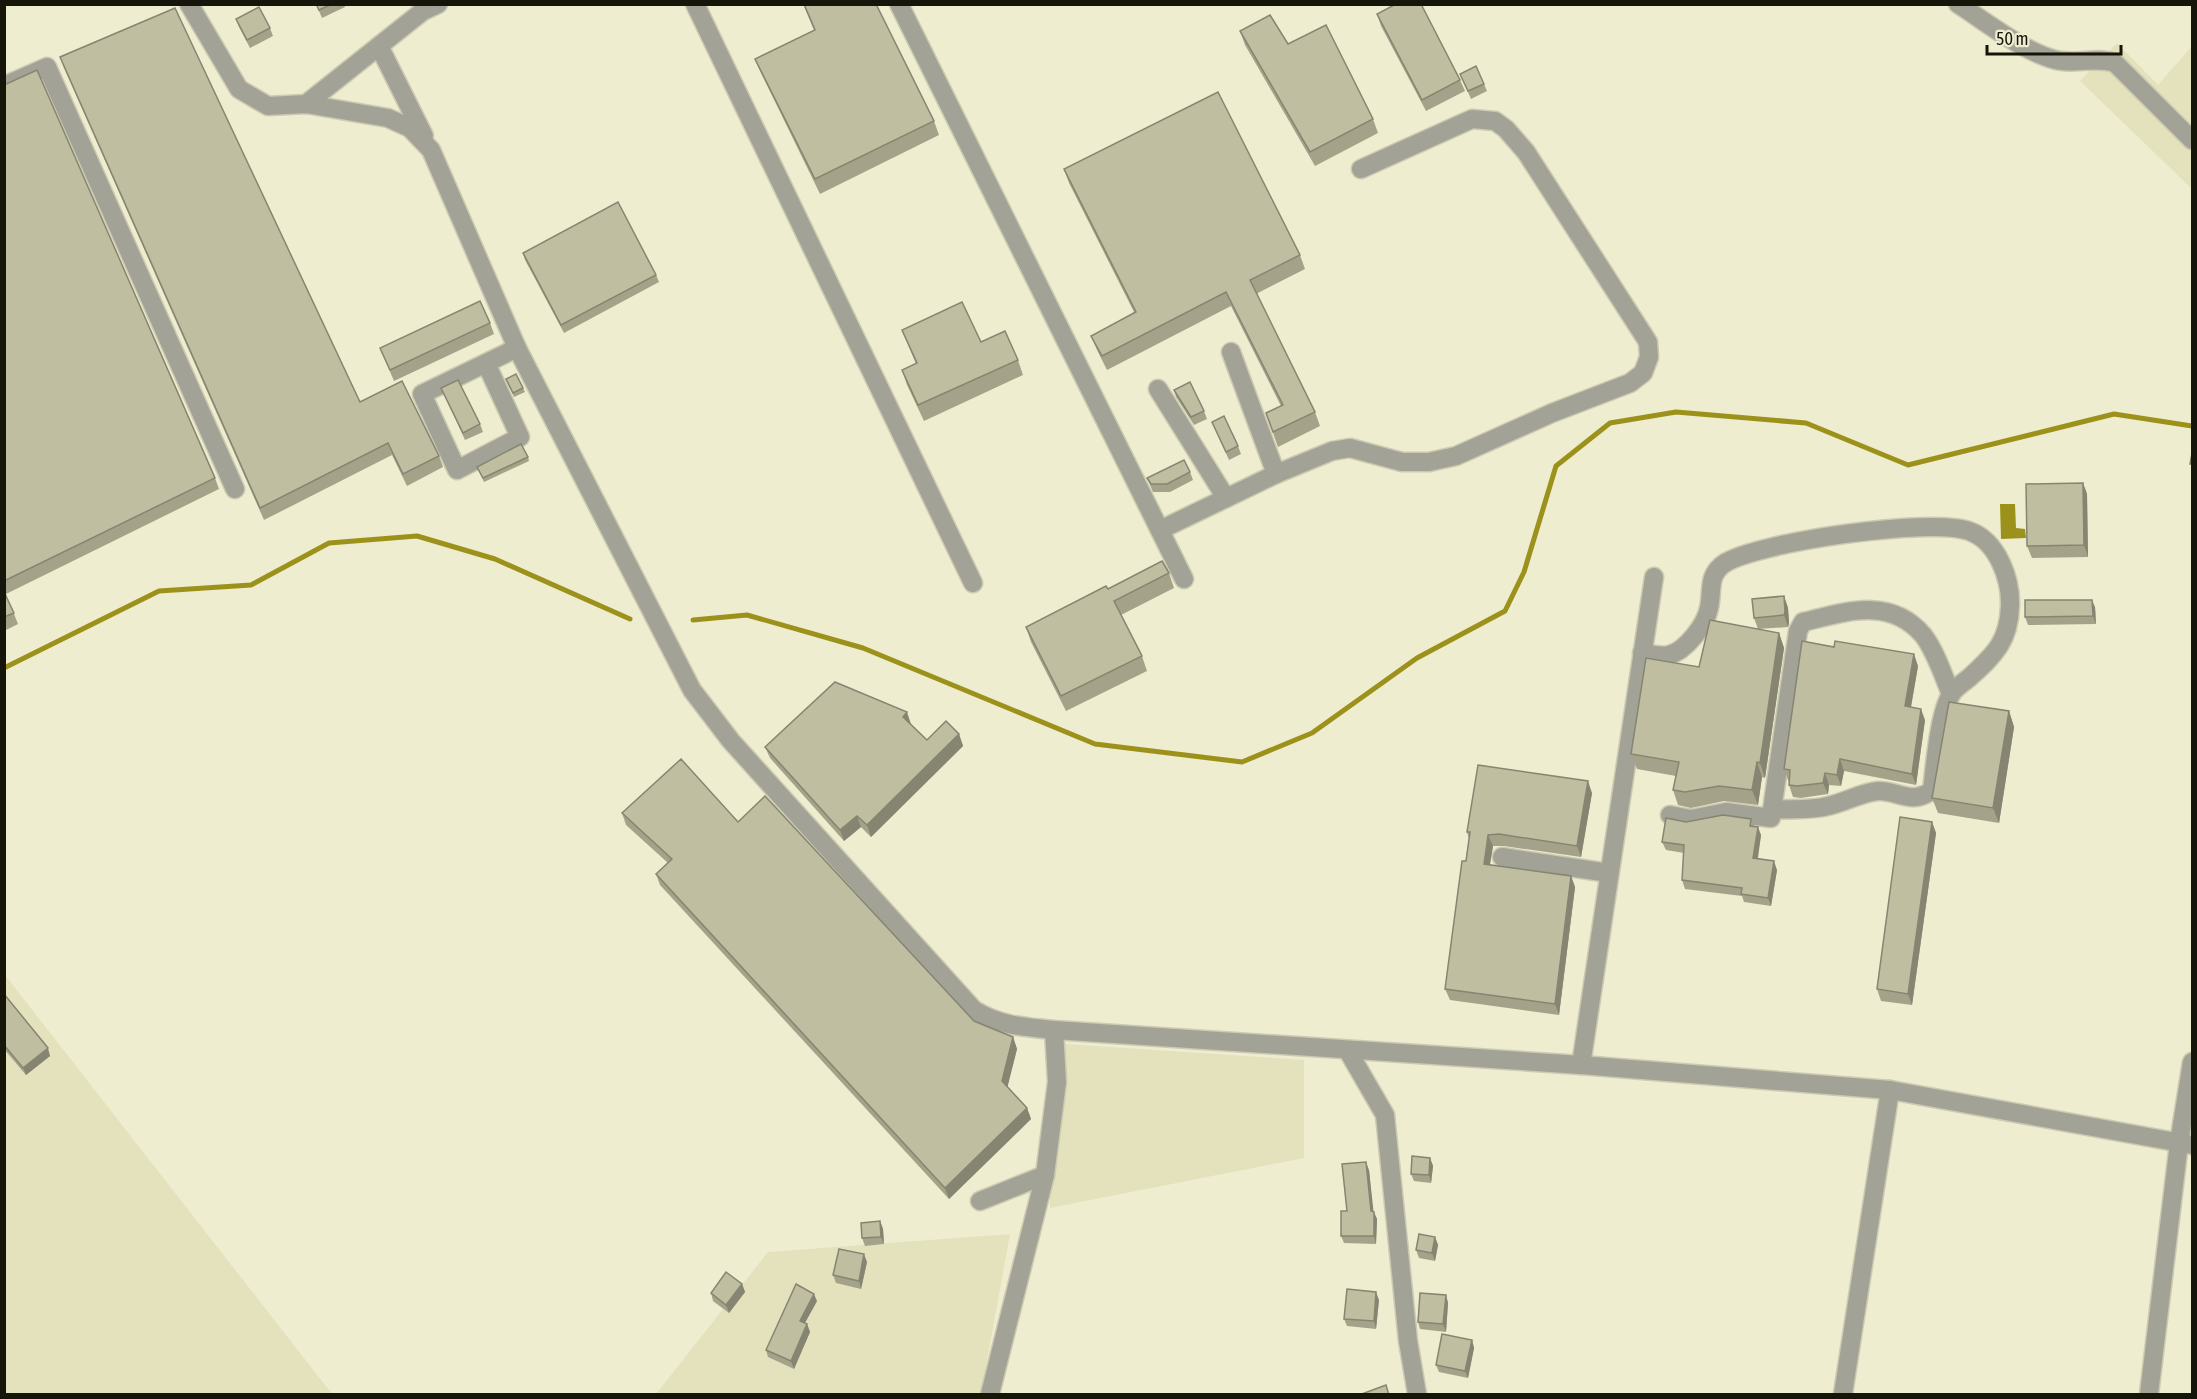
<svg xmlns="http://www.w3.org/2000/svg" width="2197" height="1399" font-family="'Asap Condensed',sans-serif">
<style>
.built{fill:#e4e2bd}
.water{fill:#9c921b}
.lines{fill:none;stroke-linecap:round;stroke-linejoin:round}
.stream{stroke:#9c921b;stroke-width:5}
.minor-casing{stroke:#cccab0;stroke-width:21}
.minor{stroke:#a3a296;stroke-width:18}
.wall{fill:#a4a38a}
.shaded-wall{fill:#868571}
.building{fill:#bfbea1;stroke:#868571;stroke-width:1.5}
</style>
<rect width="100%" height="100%" fill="#efedd0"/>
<g class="built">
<path d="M2117 43 2158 85 2192 46V189L2080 81Z"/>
<path d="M5 975 332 1394H5Z"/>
<path d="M1051 1043 1304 1060V1158L1050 1208Z"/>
<path d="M1010 1234 981 1394H656L768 1252Z"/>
</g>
<path class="water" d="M2000 504H2015L2016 528 2025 529 2026 538 2001 539Z"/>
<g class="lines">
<g class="stream">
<path d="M693 620 747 615 863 648 1095 744 1242 762 1312 733 1417 658 1505 611 1524 572 1556 466 1610 423 1676 412 1806 423 1908 465 2114 414 2192 426"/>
<path d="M4 668 159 591 251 585 329 543 417 536 495 559 630 619"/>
</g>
<defs>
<g id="minor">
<path d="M189 4 239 89 268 106 306 104 388 118 410 128 431 150 517 348 692 690 731 741 974 1010C1000 1026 1024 1027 1054 1030L1581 1065 1890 1090 2192 1145"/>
<path d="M695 4 973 583"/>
<path d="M899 4 1184 579"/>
<path d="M1958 4C1986 22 2024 52 2056 60 2076 65 2096 56 2115 63L2192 140"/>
<path d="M379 46 424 136"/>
<path d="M4 86 47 67 235 489"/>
<path d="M306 104 423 11 438 4"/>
<path d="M1231 352 1276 474"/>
<path d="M486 363 520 437 457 470 422 394 517 348"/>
<path d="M1158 389 1226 498"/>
<path d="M1160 530 1276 474 1332 451 1350 448 1402 462H1429L1456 456 1552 413 1630 383 1643 373 1649 357 1648 342 1526 152 1506 129 1495 121 1472 119 1361 169"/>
<path d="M1642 653C1650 654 1662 657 1669 655 1686 651 1706 624 1709 608 1713 590 1707 575 1725 563 1759 542 1931 517 1969 531 1998 541 2011 580 2010 606 2009 642 1994 655 1969 678 1964 682 1956 687 1952 693 1939 711 1935 767 1932 790 1912 806 1897 790 1878 791 1860 793 1846 802 1828 806 1810 811 1791 808 1772 810L1771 818 1726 812 1691 819 1670 815"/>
<path d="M1772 810 1798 631 1803 622C1845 612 1890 596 1923 635 1935 650 1943 675 1951 694"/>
<path d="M1502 857 1609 873"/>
<path d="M1348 1051 1385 1115 1408 1341 1417 1394"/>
<path d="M1581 1065 1654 577"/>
<path d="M980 1201 1045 1175"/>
<path d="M990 1394 1045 1175 1057 1082 1054 1030"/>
<path d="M1843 1394 1890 1090"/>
<path d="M2149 1394 2179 1143 2192 1062"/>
</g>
</defs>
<use href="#minor" class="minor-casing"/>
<use href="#minor" class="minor"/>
</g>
<g class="wall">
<path d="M316 4H344L345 7 322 18Z"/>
<path d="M803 4H876L934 121 939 135 820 194 761 73 755 59 814 30Z"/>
<path d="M1377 14 1460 80 1465 91 1426 111 1381 26Z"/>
<path d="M236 19 270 28 273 36 250 48 239 27Z"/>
<path d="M1240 31 1288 44 1373 119 1378 133 1315 166 1245 45Z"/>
<path d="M60 57 360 402 439 456 443 467 407 486 392 455 264 520 64 68Z"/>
<path d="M1460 74 1484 84 1487 91 1471 99Z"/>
<path d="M4 85 215 478 219 489 6 594 18 624 4 631Z"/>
<path d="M1064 169 1300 255 1305 269 1256 294 1315 412 1320 426 1278 447 1266 413 1281 406 1231 306 1107 370 1097 350 1091 336 1134 312 1069 183Z"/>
<path d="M523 253 656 275 659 282 564 333 525 260Z"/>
<path d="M490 323 494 334 394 381 380 348Z"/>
<path d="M902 330 981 342 1018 360 1023 375 924 421 907 385 902 370 916 364Z"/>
<path d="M506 379 523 388 525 392 514 397Z"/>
<path d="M441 388 480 424 483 432 465 440Z"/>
<path d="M1174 390 1204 411 1207 419 1194 425 1176 397Z"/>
<path d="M1212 422 1238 446 1241 454 1229 460Z"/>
<path d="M528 457 529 461 484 482 477 467Z"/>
<path d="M1190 472 1193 480 1170 492H1153L1147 478Z"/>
<path d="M2083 483 2087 494 2088 557 2032 558 2027 546Z"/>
<path d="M1169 573 1174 588 1121 615 1142 656 1147 671 1066 711 1031 642 1026 627 1108 589Z"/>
<path d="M1784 596 1788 608 1789 623 1788 627 1758 629 1754 618Z"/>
<path d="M2095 607 2096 624 2028 625 2025 617Z"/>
<path d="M1779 633 1784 648 1765 778 1762 777 1758 805 1724 801 1691 808 1678 805 1673 790 1676 776 1637 769 1631 754 1699 667Z"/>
<path d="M1918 666 1911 707 1925 720 1916 785 1844 771 1841 786 1829 785 1828 794 1801 798 1793 797 1789 785V781L1788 780 1784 769Z"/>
<path d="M2009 711 2014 727 1999 823 1938 813 1932 798Z"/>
<path d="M911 724 927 740 959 734 963 746 871 837 861 827 844 841 770 758 765 747Z"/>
<path d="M1592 793 1581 857 1504 846H1493L1490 865 1571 876 1575 887 1559 1015 1450 1000 1445 989 1469 839 1467 832Z"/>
<path d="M622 813 738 822 974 1021 1013 1037 1017 1049 1007 1087 1027 1108 1031 1119 949 1199 660 885 656 874 668 863 626 825Z"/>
<path d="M1751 819 1754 826 1761 835 1758 859 1777 870 1771 906 1744 902 1742 896 1685 889 1682 880 1684 853 1666 850 1662 842 1686 822Z"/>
<path d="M1932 822 1936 833 1912 1005 1881 1001 1877 989Z"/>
<path d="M4 994 50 1056 26 1075 4 1049Z"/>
<path d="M1430 1158 1433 1166 1431 1183 1414 1181 1411 1174Z"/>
<path d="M1369 1170 1373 1212 1377 1219 1376 1244 1344 1243 1341 1236 1347 1211Z"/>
<path d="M880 1221 883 1229 884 1244 865 1246 862 1238Z"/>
<path d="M1435 1237 1438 1245 1435 1261 1419 1258 1416 1250Z"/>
<path d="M867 1262 861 1289 836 1283 833 1275Z"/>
<path d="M742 1284 745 1292 729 1313 713 1301 711 1293Z"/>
<path d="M1446 1295 1448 1303 1446 1332 1420 1329 1418 1322Z"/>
<path d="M1379 1300 1376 1329 1347 1326 1344 1319Z"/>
<path d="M817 1301 805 1323 807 1324 810 1332 794 1369 768 1357 766 1350Z"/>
<path d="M1472 1340 1474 1348 1468 1378 1439 1372 1436 1365Z"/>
</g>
<g class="shaded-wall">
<path d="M2083 483 2087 494 2088 557 2084 545Z"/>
<path d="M1784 596 1788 608 1789 623 1788 627 1784 615Z"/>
<path d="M2092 600 2095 607 2096 624 2093 616Z"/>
<path d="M1779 633 1784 648 1765 778 1760 763Z"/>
<path d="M1914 654 1918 666 1909 718 1905 706Z"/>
<path d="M1921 709 1925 720 1916 785 1912 774Z"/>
<path d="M2009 711 2014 727 1999 823 1993 808Z"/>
<path d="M907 712 911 724 908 728 903 717Z"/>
<path d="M959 734 963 746 871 837 867 825Z"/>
<path d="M1840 759 1844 771 1841 786 1837 775Z"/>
<path d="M1757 762 1762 777 1758 805 1752 790Z"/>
<path d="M1825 773 1829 785 1828 794 1823 783Z"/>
<path d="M1588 781 1592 793 1581 857 1577 846Z"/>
<path d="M857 816 861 827 844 841 840 830Z"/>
<path d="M1932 822 1936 833 1912 1005 1908 994Z"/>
<path d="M1758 827 1761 835 1756 867 1753 858Z"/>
<path d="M1488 835 1493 846 1488 875 1484 864Z"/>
<path d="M1774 861 1777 870 1771 906 1768 898Z"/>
<path d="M1571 876 1575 887 1559 1015 1555 1004Z"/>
<path d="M1013 1037 1017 1049 1006 1093 1002 1081Z"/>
<path d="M48 1048 50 1056 26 1075 23 1068Z"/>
<path d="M1027 1108 1031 1119 949 1199 945 1188Z"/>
<path d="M1430 1158 1433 1166 1431 1183 1429 1175Z"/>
<path d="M1366 1162 1369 1170 1374 1216V1212L1377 1219 1376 1244 1374 1236Z"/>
<path d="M880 1221 883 1229 884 1244 881 1237Z"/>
<path d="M1435 1237 1438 1245 1435 1261 1432 1253Z"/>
<path d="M864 1254 867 1262 861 1289 859 1281Z"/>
<path d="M742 1284 745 1292 729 1313 726 1305Z"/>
<path d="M1376 1292 1379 1300 1376 1329 1374 1321Z"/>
<path d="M814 1294 817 1301 802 1328 800 1321Z"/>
<path d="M1446 1295 1448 1303 1446 1332 1443 1324Z"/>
<path d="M807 1324 810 1332 794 1369 791 1361Z"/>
<path d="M1472 1340 1474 1348 1468 1378 1465 1371Z"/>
</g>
<g class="building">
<path d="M316 4H332L319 10Z"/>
<path d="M804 4H876L934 121 815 179 755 59 815 30Z"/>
<path d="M1396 4H1421L1460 80 1422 100 1377 14Z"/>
<path d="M259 7 270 28 247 40 236 19Z"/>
<path d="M175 8 360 402 402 381 439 456 403 474 388 443 260 508 60 57Z"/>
<path d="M1270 15 1288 44 1326 25 1373 119 1310 152 1240 31Z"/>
<path d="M1476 66 1484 84 1468 91 1460 74Z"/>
<path d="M37 70 215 478 4 581V85Z"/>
<path d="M1218 92 1300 255 1250 280 1315 412 1273 432 1266 413 1283 405 1226 292 1102 356 1091 336 1136 312 1064 169Z"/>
<path d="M618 202 656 275 561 325 523 253Z"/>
<path d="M480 301 490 323 390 370 380 348Z"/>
<path d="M962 302 981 342 1005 331 1018 360 918 405 902 370 917 363 902 330Z"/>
<path d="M516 374 523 388 513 393 506 379Z"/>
<path d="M458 380 480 424 463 433 441 388Z"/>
<path d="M1190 382 1204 411 1191 417 1174 390Z"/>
<path d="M1224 416 1238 446 1226 452 1212 422Z"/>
<path d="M521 444 528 457 483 478 477 467Z"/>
<path d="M2193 448V464H2190Z"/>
<path d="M1184 460 1190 472 1167 484H1151L1147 478Z"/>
<path d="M2083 483 2084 545 2027 546 2026 484Z"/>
<path d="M1162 561 1169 573 1114 601 1142 656 1061 696 1026 627 1106 586 1108 589Z"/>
<path d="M4 592 14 613 4 617Z"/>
<path d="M1784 596 1785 612 1784 615 1754 618 1752 599Z"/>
<path d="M2025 600H2092L2093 616 2025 617Z"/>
<path d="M1710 620 1779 633 1760 763 1757 762 1752 790 1719 786 1685 792 1673 790 1679 762 1631 754 1646 658 1699 667Z"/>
<path d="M1802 641 1834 647 1835 641 1914 654 1905 706 1921 709 1912 774 1840 759 1837 775 1825 773 1823 783 1797 786 1789 785 1790 770 1784 769Z"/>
<path d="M835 682 907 712 903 717 927 740 946 721 959 734 867 825 857 816 840 830 765 747Z"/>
<path d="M1949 702 2009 711 1993 808 1932 798Z"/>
<path d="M681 759 738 822 765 796 974 1021 1013 1037 1002 1081 1027 1108 945 1188 656 874 672 859 622 813Z"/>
<path d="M1478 765 1588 781 1577 846 1499 834 1488 835 1487 843 1484 864 1571 876 1555 1004 1445 989 1462 861H1466L1470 832H1467Z"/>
<path d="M1723 815 1751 819 1750 826 1758 827 1753 858 1774 861 1768 898 1741 894 1742 888 1682 880 1684 845 1662 842 1666 818 1686 822Z"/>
<path d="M1900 817 1932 822 1908 994 1877 989Z"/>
<path d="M4 994 48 1048 23 1068 4 1045Z"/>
<path d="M1412 1156 1430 1158 1429 1175 1411 1174Z"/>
<path d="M1366 1162 1371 1211 1374 1212V1236H1341V1211H1347L1342 1164Z"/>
<path d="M880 1221 881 1237 862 1238 861 1223Z"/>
<path d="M1419 1234 1435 1237 1432 1253 1416 1250Z"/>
<path d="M839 1249 864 1254 859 1281 833 1275Z"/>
<path d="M726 1272 742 1284 726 1305 711 1293Z"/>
<path d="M796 1284 814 1294 800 1321 807 1324 791 1361 766 1350Z"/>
<path d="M1347 1289 1376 1292 1374 1321 1344 1319Z"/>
<path d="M1420 1293 1446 1295 1443 1324 1418 1322Z"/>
<path d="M1442 1334 1472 1340 1465 1371 1436 1365Z"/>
<path d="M1386 1385 1389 1395H1359Z"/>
</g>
<rect width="2197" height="1399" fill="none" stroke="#15150a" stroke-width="12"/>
<path d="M1987 45v9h134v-9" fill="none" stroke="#15150a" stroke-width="3"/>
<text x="1996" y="45" font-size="18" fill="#15150a" stroke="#efedd0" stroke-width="4.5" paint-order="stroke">50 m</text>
</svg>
